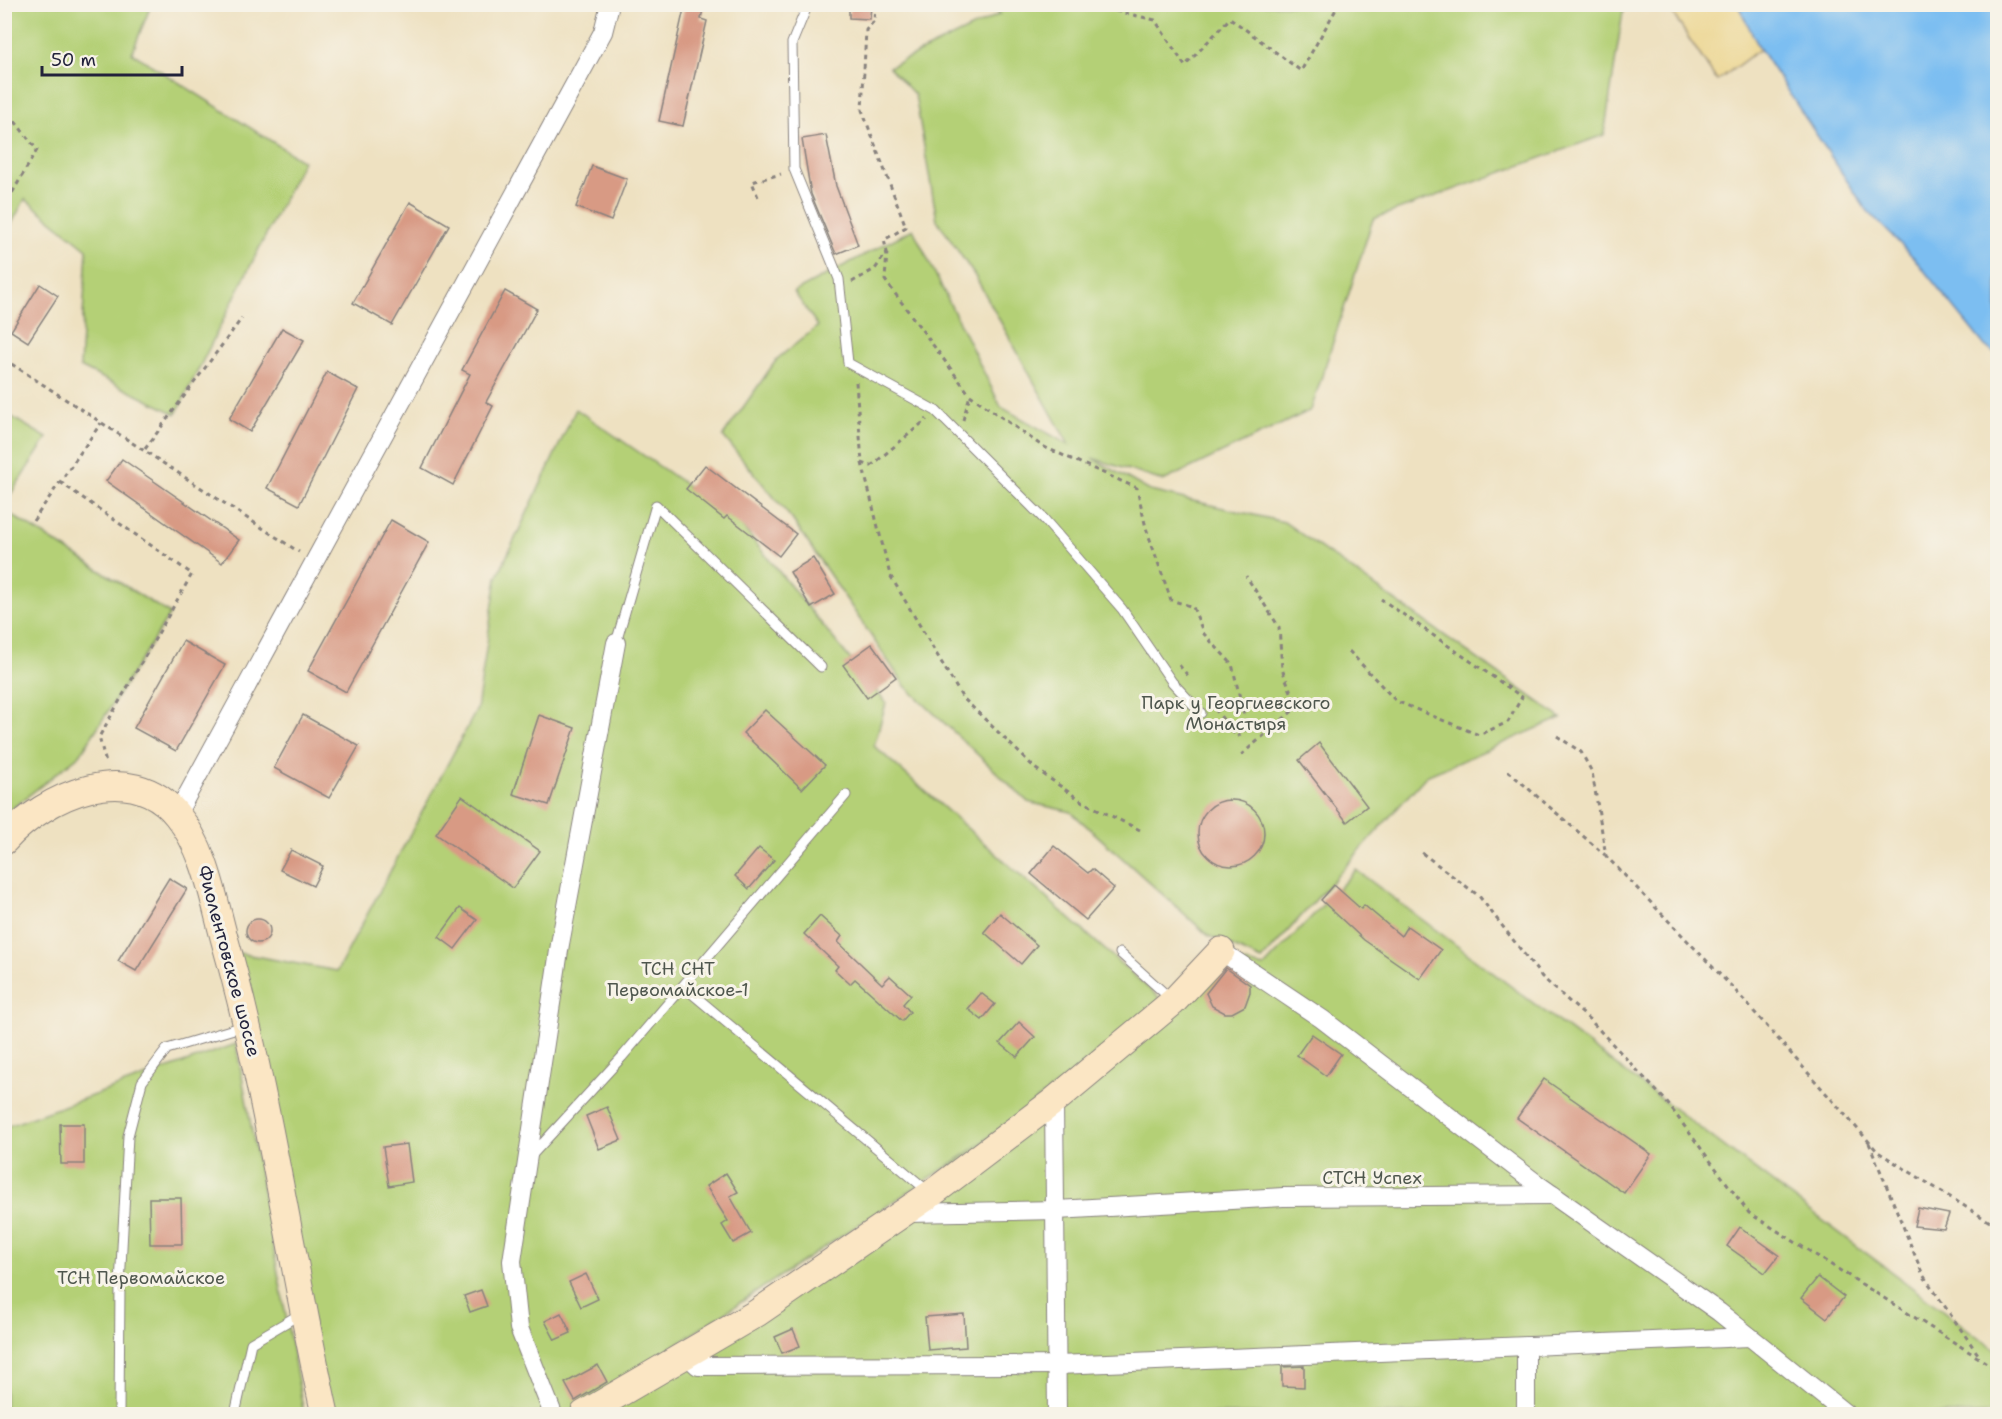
<svg xmlns="http://www.w3.org/2000/svg" width="2002" height="1419" font-family="'Shantell Sans',sans-serif">
<style>
.green{fill:#b4d076;stroke:#6b7958;stroke-width:1.5}
.sand{fill:#eeda9e;stroke:#887e6c;stroke-width:1.5}
.water{fill:#7cbef1;stroke:#4f7096;stroke-width:1.5}
.building{fill:#d89a84}
.lines{fill:none;stroke-linecap:round;stroke-linejoin:round}
.lane-casing{stroke:#88827e;stroke-width:11}
.street-casing{stroke:#88827e;stroke-width:20}
.secondary-casing{stroke:#88827e;stroke-width:29}
.path{stroke:#88827e;stroke-width:3;stroke-dasharray:4.5 4.5;stroke-linecap:butt}
.lane{stroke:#fff;stroke-width:9}
.street{stroke:#fff;stroke-width:18}
.secondary{stroke:#fbe6c4;stroke-width:27}
.labels{text-anchor:middle;stroke-width:6;stroke-linejoin:round;paint-order:stroke}
.park-label{font-size:18px;fill:#4e564d;stroke:#f7f3e8}
.street-label{font-size:18px;fill:#22223b;stroke:#f7f3e8}
</style>
<rect width="100%" height="100%" fill="#f7f3e8"/>
<filter id="ink" filterUnits="userSpaceOnUse"><feTurbulence type="fractalNoise" baseFrequency=".0167" numOctaves="2"/><feDisplacementMap in="SourceGraphic" scale="12" xChannelSelector="R" yChannelSelector="G"/><feConvolveMatrix kernelMatrix="1 2 1 2 8 2 1 2 1" color-interpolation-filters="sRGB"/></filter>
<filter id="wash" filterUnits="userSpaceOnUse"><feTurbulence type="fractalNoise" baseFrequency=".008" numOctaves="4" result="noise"/><feDisplacementMap in="SourceGraphic" scale="24" xChannelSelector="R" yChannelSelector="G"/><feGaussianBlur stdDeviation="1.35" result="paint"/><feColorMatrix in="noise" values="0 0 0 0 0 0 0 0 0 0 0 0 0 0 0 0 0 1.4 0 .05"/><feComposite in="paint" operator="in"/></filter>
<g filter="url(#wash)">
<rect width="100%" height="100%" fill="#eee1c1"/>
<g class="green">
<path d="M5 4 151 5 132 53 303 161 176 414 80 367 87 249 25 199 5 236Z"/>
<path d="M994 5H1624L1604 135 1373 219 1311 410 1163 481 1092 458 1150 491 1284 522 1561 718 1426 776 1262 960 1209 936 1071 812 1028 802 905 686 792 519 723 436 777 359 818 326 794 292 913 229 1001 407 1069 445 975 276 937 220 915 95 889 67 1000 14Z"/>
<path d="M576 409 736 519 886 703 874 746 1163 1001 1051 1098 571 1414H330L238 953 337 971 477 709 497 577Z"/>
<path d="M5 413 47 438 5 503Z"/>
<path d="M5 511 170 614 80 755 5 814Z"/>
<path d="M1356 870 1998 1352 1997 1414H574L866 1232 1221 958 1264 967Z"/>
<path d="M236 1044 304 1414H5V1127Z"/>
</g>
<path class="sand" d="M1667 5H1738L1760 49 1717 81Z"/>
<path class="water" d="M1738 5H1997V355L1985 346 1914 258 1865 208 1760 49Z"/>
<g id="blocks">
<g class="building">
<path d="M685 4H704L701 19 707 21 683 126 659 121Z"/>
<path d="M849 4H871L870 19 849 18Z"/>
<path d="M826 135 836 186 858 245 836 254 811 194 802 139Z"/>
<path d="M592 166 627 179 611 221 576 207Z"/>
<path d="M410 202 449 225 392 325 353 303Z"/>
<path d="M40 284 58 296 28 342 11 331Z"/>
<path d="M505 291 537 309 486 402 493 406 453 485 422 468 470 374 462 370Z"/>
<path d="M282 328 304 340 250 432 229 419Z"/>
<path d="M327 372 358 389 299 505 267 488Z"/>
<path d="M122 459 239 540 222 563 106 481Z"/>
<path d="M705 465 796 534 779 556 727 516 724 519 686 489Z"/>
<path d="M391 520 429 542 346 692 308 671Z"/>
<path d="M813 558 835 594 811 608 790 572Z"/>
<path d="M183 641 225 665 176 751 134 728Z"/>
<path d="M872 644 896 677 867 698 843 665Z"/>
<path d="M765 710 825 765 802 789 743 733Z"/>
<path d="M303 715 359 746 329 798 274 768Z"/>
<path d="M539 715 575 728 549 805 513 794Z"/>
<path d="M1319 743 1367 806 1347 822 1299 760Z"/>
<path d="M462 796 540 851 513 888 436 834Z"/>
<circle cx="1231" cy="833" r="33"/>
<path d="M1054 846 1088 873 1092 869 1114 888 1086 920 1031 874Z"/>
<path d="M759 848 774 860 749 889 735 876Z"/>
<path d="M291 850 323 866 313 886 280 870Z"/>
<path d="M169 878 187 889 136 971 118 961Z"/>
<path d="M1334 885 1361 909 1364 905 1401 936 1407 926 1441 950 1420 979 1364 940 1321 900Z"/>
<path d="M460 908 477 920 455 949 439 937Z"/>
<path d="M1000 913 1037 945 1021 964 984 932Z"/>
<path d="M820 916 842 936 838 942 882 984 890 976 911 995 903 1004 910 1012 902 1021 855 979 850 984 835 970 838 966 804 934Z"/>
<circle cx="258" cy="931" r="12"/>
<path d="M1226 968 1250 985V992L1245 1006 1232 1013H1225L1212 1006 1206 993Z"/>
<path d="M981 993 995 1004 982 1020 968 1009Z"/>
<path d="M1019 1022 1035 1037 1017 1057 1000 1043Z"/>
<path d="M1312 1034 1341 1054 1326 1076 1297 1055Z"/>
<path d="M1544 1079 1651 1154 1624 1193 1517 1118Z"/>
<path d="M607 1107 621 1140 599 1149 586 1116Z"/>
<path d="M60 1124H84V1164H61Z"/>
<path d="M407 1144 412 1182 389 1186 383 1147Z"/>
<path d="M726 1173 738 1192 730 1196 751 1233 733 1243 722 1225 728 1221 706 1186Z"/>
<path d="M149 1198H181L182 1244H150Z"/>
<path d="M1918 1208 1949 1214 1944 1229 1914 1226Z"/>
<path d="M1740 1227 1779 1255 1765 1273 1727 1246Z"/>
<path d="M586 1274 598 1299 581 1307 569 1282Z"/>
<path d="M1818 1277 1844 1297 1827 1318 1801 1298Z"/>
<path d="M481 1290 487 1306 470 1312 464 1296Z"/>
<path d="M561 1313 571 1333 555 1340 545 1321Z"/>
<path d="M964 1314 966 1347 928 1350 925 1317Z"/>
<path d="M793 1329 800 1346 782 1353 775 1337Z"/>
<path d="M598 1365 607 1382 575 1401 565 1383Z"/>
<path d="M1304 1366V1387L1282 1386V1367Z"/>
</g>
</g>
</g>
<g filter="url(#ink)">
<use href="#blocks" fill-opacity="0" stroke="#88827e" stroke-width="1.5"/>
<g class="lines">
<defs>
<g id="lane">
<path d="M808 4 792 43 794 169 839 279 848 363 936 411 1044 519 1122 609 1172 682 1201 713"/>
<path d="M616 643 656 505 821 667"/>
<path d="M1120 953 1172 1000"/>
<path d="M683 986 929 1192"/>
<path d="M532 1155 622 1057 846 795"/>
<path d="M119 1414 120 1285 128 1136 142 1082 167 1049 244 1026"/>
<path d="M235 1414 251 1343 302 1313"/>
</g>
<g id="street">
<path d="M177 814 603 32 610 4"/>
<path d="M1221 951 1322 1019 1537 1184 1719 1312 1846 1414"/>
<path d="M1054 1101 1057 1414"/>
<path d="M907 1213 1057 1210 1283 1197 1553 1195"/>
<path d="M1526 1346V1414"/>
<path d="M685 1354 698 1366 1058 1365 1750 1337"/>
<path d="M553 1414 519 1328 512 1261 560 944 616 643"/>
</g>
<g id="secondary">
<path d="M4 841C45 795 131 757 177 815 206 850 213 898 225 941 269 1096 290 1257 325 1414"/>
<path d="M584 1414 757 1313 931 1194 1054 1101 1173 1002 1221 951"/>
</g>
</defs>
<use href="#lane" class="lane-casing"/>
<use href="#street" class="street-casing"/>
<use href="#secondary" class="secondary-casing"/>
<g class="path">
<path d="M1100 4 1103 8 1155 20 1185 66 1230 18 1301 71 1339 4"/>
<path d="M4 107 37 150 4 207"/>
<path d="M758 197 752 182 781 174"/>
<path d="M887 252 885 280 970 395 1042 446 1137 488 1146 528 1171 600 1193 607 1204 634 1232 664 1247 728 1237 737 1215 709"/>
<path d="M852 282 875 269 887 252 884 240 906 227 862 110 866 30 874 21 875 4"/>
<path d="M4 359 299 552"/>
<path d="M856 382 862 463 890 575 962 697 1036 769 1083 802 1142 831"/>
<path d="M963 420 970 395"/>
<path d="M145 449 242 318"/>
<path d="M862 463 871 466 927 419"/>
<path d="M60 482 192 574 99 737 106 763"/>
<path d="M33 521 101 423"/>
<path d="M1349 651 1396 701 1479 735 1508 722 1522 697 1381 599"/>
<path d="M1179 665 1190 678"/>
<path d="M1557 736 1581 752 1592 772 1606 856 1733 988 1878 1152 1998 1227"/>
<path d="M1241 755 1297 707 1282 669 1279 627 1246 576"/>
<path d="M1508 771 1605 855"/>
<path d="M1422 853 1479 896 1542 977 1590 1020 1665 1100 1749 1213 1998 1370"/>
<path d="M1869 1143 1923 1275 1980 1357"/>
</g>
<use href="#lane" class="lane"/>
<use href="#street" class="street"/>
<use href="#secondary" class="secondary"/>
</g>
</g>
<g class="labels">
<g class="park-label">
<text x="1236" y="709">Парк у Георгиевского<tspan x="1236" dy="21">Монастыря</tspan></text>
<text x="678" y="975">ТСН СНТ<tspan x="678" dy="21">Первомайское-1</tspan></text>
<text x="1372" y="1184">СТСН Успех</text>
<text x="141" y="1284">ТСН Первомайское</text>
</g>
<g class="street-label">
<text transform="translate(229 961) rotate(75)" y="6">Фиолентовское шоссе</text>
</g>
</g>
<rect width="2002" height="1419" fill="none" stroke="#f7f3e8" stroke-width="24"/>
<path d="M42 66v9h140v-9" fill="none" stroke="#22223b" stroke-width="3"/>
<text x="51" y="66" font-size="18" fill="#22223b" stroke="#f7f3e8" stroke-width="4.5" paint-order="stroke">50 m</text>
</svg>
